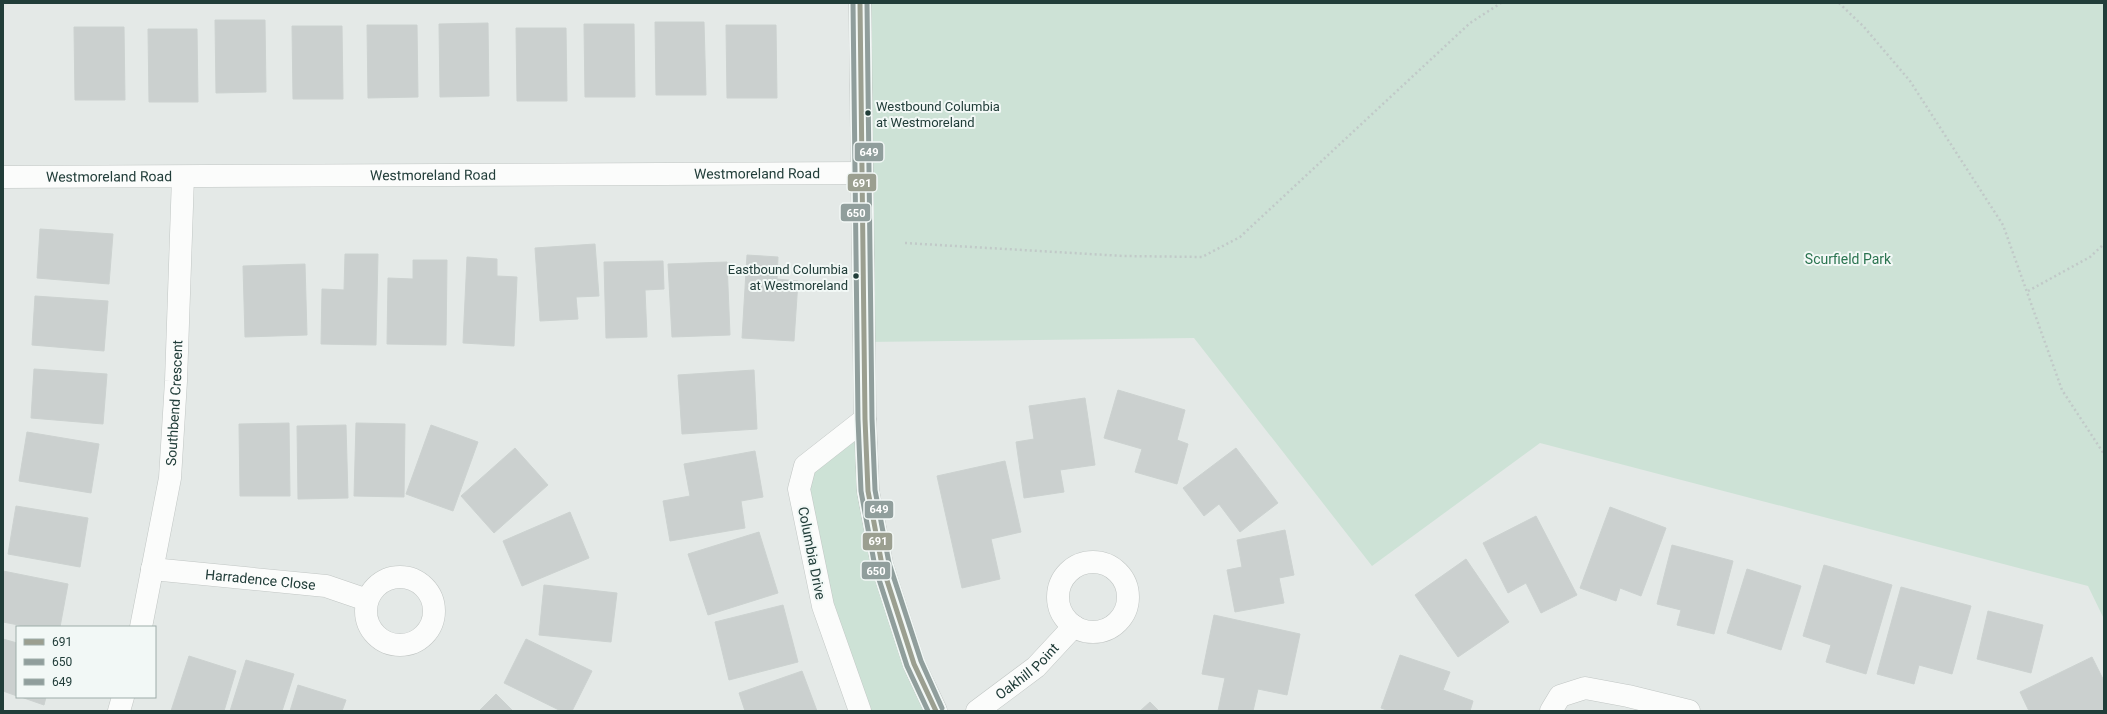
<svg xmlns="http://www.w3.org/2000/svg" width="2107" height="714" font-family="Roboto,sans-serif">
<style>
.green{fill:#cde2d6}
.building{fill:#cbd0cf;stroke:#ccd2d0}
.lines{fill:none;stroke-linecap:round;stroke-linejoin:round}
.minor-casing{stroke:#c1c6c4;stroke-width:23}
.path{stroke:#c1c9c8;stroke-width:2.5;stroke-dasharray:2 3;stroke-linecap:butt}
.minor{stroke:#fbfcfb;stroke-width:22}
.bus-1-casing{stroke:#f2f8f6;stroke-width:8}
.bus-2-casing{stroke:#f2f8f6;stroke-width:8}
.bus-3-casing{stroke:#f2f8f6;stroke-width:8}
.bus-1{stroke:#9b9f90;stroke-width:5}
.bus-2{stroke:#909e9c;stroke-width:5}
.bus-3{stroke:#909e9c;stroke-width:5}
.bus-dot{fill:#213d39;stroke:#f2f8f6;stroke-width:1.5}
.labels{text-anchor:middle;stroke-width:4;stroke-linejoin:round;paint-order:stroke}
.bus-label{font-size:13px;fill:#213d39;stroke:#f2f8f6;text-anchor:start}
.street-label{font-size:14px;fill:#213d39;stroke:#f2f8f6}
.park-label{font-size:14px;fill:#2b7450;stroke:#f2f8f6}
.line-badge{stroke:#f2f8f6;stroke-width:1.5}
.badge-label{font-size:11px;text-anchor:middle;font-weight:bold;fill:#fff}
</style>
<rect width="100%" height="100%" fill="#e4e9e7"/>
<g class="green">
<path d="M860 3H2104V619L2088 586 1540 443 1372 566 1194 338 864 342Z"/>
<path d="M865 419 868 491 936 711H860L823 606 805 466Z"/>
</g>
<g class="building">
<path d="M215 20H265L266 92 216 93Z"/>
<path d="M655 22H704L706 95H656Z"/>
<path d="M488 23 489 96 440 97 439 24Z"/>
<path d="M584 24H634L635 97H585Z"/>
<path d="M367 25H417L418 97 368 98Z"/>
<path d="M726 25H776L777 98H727Z"/>
<path d="M292 26H342L343 99H293Z"/>
<path d="M74 27H124L125 100H75Z"/>
<path d="M516 28H566L567 101H517Z"/>
<path d="M148 29H197L198 102H149Z"/>
<path d="M40 229 113 234 109 284 37 278Z"/>
<path d="M595 244 599 296 576 297 578 319 540 321 535 248Z"/>
<path d="M345 254H378L376 345 321 344 322 289 344 290Z"/>
<path d="M747 255 778 257 777 279 798 281 794 341 742 338Z"/>
<path d="M467 257 497 259V276L517 277 514 346 463 343Z"/>
<path d="M413 260H447L446 345 387 344 388 278 413 279Z"/>
<path d="M663 261 664 289 645 290 647 337 606 338 604 262Z"/>
<path d="M727 262 730 335 672 337 668 264Z"/>
<path d="M305 264 307 335 245 337 243 266Z"/>
<path d="M35 296 108 301 104 351 32 345Z"/>
<path d="M34 369 107 374 103 424 31 418Z"/>
<path d="M754 370 757 429 682 434 678 375Z"/>
<path d="M1118 390 1185 410 1177 440 1188 444 1177 484 1135 472 1142 449 1104 438Z"/>
<path d="M1085 398 1095 465 1060 470 1064 492 1024 498 1016 442 1034 439 1029 406Z"/>
<path d="M289 423 290 496H240L239 424Z"/>
<path d="M356 423 405 424 404 497 354 496Z"/>
<path d="M346 425 348 498 298 499 297 426Z"/>
<path d="M431 425 478 442 453 511 406 494Z"/>
<path d="M27 432 99 444 91 493 19 481Z"/>
<path d="M515 448 548 485 494 533 461 496Z"/>
<path d="M1236 448 1278 503 1240 532 1219 504 1204 516 1183 488Z"/>
<path d="M755 451 763 497 741 501 745 528 670 541 663 501 690 496 684 464Z"/>
<path d="M1005 461 1021 532 991 539 1000 579 962 588 937 476Z"/>
<path d="M16 506 88 518 80 567 8 554Z"/>
<path d="M1610 507 1666 528 1641 596 1620 588 1616 601 1580 588Z"/>
<path d="M570 512 589 558 522 586 503 541Z"/>
<path d="M1536 516 1577 595 1541 613 1526 583 1508 593 1483 543Z"/>
<path d="M1285 530 1294 575 1279 578 1284 603 1235 612 1227 570 1242 567 1237 540Z"/>
<path d="M759 532 778 593 708 615 688 554Z"/>
<path d="M1672 545 1733 561 1714 634 1677 625 1681 610 1657 604Z"/>
<path d="M1466 559 1509 622 1458 657 1415 595Z"/>
<path d="M1824 565 1892 585 1866 674 1826 662 1831 645 1803 636Z"/>
<path d="M1747 569 1801 586 1781 650 1727 633Z"/>
<path d="M3 571 68 584 60 627H29L3 622Z"/>
<path d="M544 585 617 593 611 642 539 635Z"/>
<path d="M1901 587 1971 606 1952 674 1919 665 1914 684 1877 674Z"/>
<path d="M783 605 798 662 729 680 715 622Z"/>
<path d="M1988 611 2043 625 2031 673 1977 659Z"/>
<path d="M1214 615 1300 634 1287 695 1258 689 1253 711H1218L1225 678 1202 674Z"/>
<path d="M3 639 17 643V696L3 691Z"/>
<path d="M526 639 592 671 572 711H561L504 683Z"/>
<path d="M1400 655 1450 672 1443 690 1473 701 1470 711H1389L1381 708Z"/>
<path d="M189 656 236 671 224 711H171Z"/>
<path d="M2092 657 2104 681V711H2029L2020 692Z"/>
<path d="M246 660 294 674 282 711H230Z"/>
<path d="M802 671 817 711H745L739 693Z"/>
<path d="M298 685 346 700 342 711H290Z"/>
<path d="M496 694 513 711H479Z"/>
<path d="M21 697H46L44 705Z"/>
<path d="M1150 702 1159 711H1140Z"/>
</g>
<g class="lines">
<defs>
<g id="minor">
<path d="M860 3 865 419 868 491 882 565 914 664 936 711"/>
<path id="s1" d="M3 177 862 173"/>
<circle cx="1093" cy="597" r="35"/>
<path id="s2" d="M152 569 326 586 367 600"/>
<circle cx="400" cy="611" r="34"/>
<path id="s3" d="M141 627 170 478 176 381 183 177"/>
<path d="M119 711 123 697"/>
<path d="M860 711 823 606 799 489 805 466 865 419"/>
<path id="s4" d="M977 711 1036 667 1074 626"/>
<path d="M1551 711 1560 696 1585 688 1628 696 1689 711"/>
</g>
</defs>
<use href="#minor" class="minor-casing"/>
<g class="path">
<path d="M1839 3 1864 27 1910 81 2003 225 2062 390 2104 454"/>
<path d="M905 243 1123 256 1202 257 1240 237 1470 23 1501 3"/>
<path d="M2028 291 2090 257 2104 244"/>
</g>
<use href="#minor" class="minor"/>
<defs>
<path id="bus-1" d="M860 3 865 419 868 491 882 565 914 664 936 711"/>
<path id="bus-2" d="M853 3 858 419 861 491 875 567 907 666 928 711"/>
<path id="bus-3" d="M867 3 872 419 875 490 889 563 921 661 942 708"/>
</defs>
<use href="#bus-1" class="bus-1-casing"/>
<use href="#bus-2" class="bus-2-casing"/>
<use href="#bus-3" class="bus-3-casing"/>
<use href="#bus-1" class="bus-1"/>
<use href="#bus-2" class="bus-2"/>
<use href="#bus-3" class="bus-3"/>
</g>
<g class="bus-dot">
<circle cx="868" cy="113" r="3.5"/>
<circle cx="856" cy="276" r="3.5"/>
</g>
<g class="labels">
<g class="bus-label">
<text x="876" y="111">Westbound Columbia<tspan x="876" dy="16">at Westmoreland</tspan></text>
<text x="848" y="274" text-anchor="end">Eastbound Columbia<tspan x="848" dy="16">at Westmoreland</tspan></text>
</g>
<g class="street-label">
<text dy="5" stroke="none"><textPath href="#s1" startOffset="754">Westmoreland Road</textPath></text>
<text dy="5" stroke="none"><textPath href="#s1" startOffset="430">Westmoreland Road</textPath></text>
<text dy="5" stroke="none"><textPath href="#s1" startOffset="106">Westmoreland Road</textPath></text>
<text dy="5" stroke="none"><textPath href="#s3" startOffset="227">Southbend Crescent</textPath></text>
<text transform="translate(812 553) rotate(79)" y="5">Columbia Drive</text>
<text dy="5" stroke="none"><textPath href="#s2" startOffset="109">Harradence Close</textPath></text>
<text dy="5" stroke="none"><textPath href="#s4" startOffset="64">Oakhill Point</textPath></text>
</g>
<g class="park-label">
<text x="1848" y="264">Scurfield Park</text>
</g>
</g>
<g class="line-badge">
<rect x="854" y="142" width="30" height="20" rx="4" fill="#909e9c"/>
<rect x="847" y="173" width="30" height="19" rx="4" fill="#9b9f90"/>
<rect x="840" y="203" width="31" height="19" rx="4" fill="#909e9c"/>
<rect x="864" y="500" width="30" height="19" rx="4" fill="#909e9c"/>
<rect x="862" y="532" width="31" height="19" rx="4" fill="#9b9f90"/>
<rect x="861" y="561" width="30" height="19" rx="4" fill="#909e9c"/>
</g>
<g class="badge-label">
<text x="869" y="156">649</text>
<text x="862" y="187">691</text>
<text x="856" y="217">650</text>
<text x="879" y="513">649</text>
<text x="878" y="545">691</text>
<text x="876" y="575">650</text>
</g>
<rect width="2107" height="714" fill="none" stroke="#213d39" stroke-width="8"/>
<rect x="16" y="626" width="140" height="72" fill="#f2f8f6" stroke="#9eadaa"/>
<rect x="24" y="639" width="20" height="6" fill="#9b9f90" stroke="#9eadaa"/>
<text x="52" y="646" font-size="12" fill="#213d39">691</text>
<rect x="24" y="659" width="20" height="6" fill="#909e9c" stroke="#9eadaa"/>
<text x="52" y="666" font-size="12" fill="#213d39">650</text>
<rect x="24" y="679" width="20" height="6" fill="#909e9c" stroke="#9eadaa"/>
<text x="52" y="686" font-size="12" fill="#213d39">649</text>
</svg>
